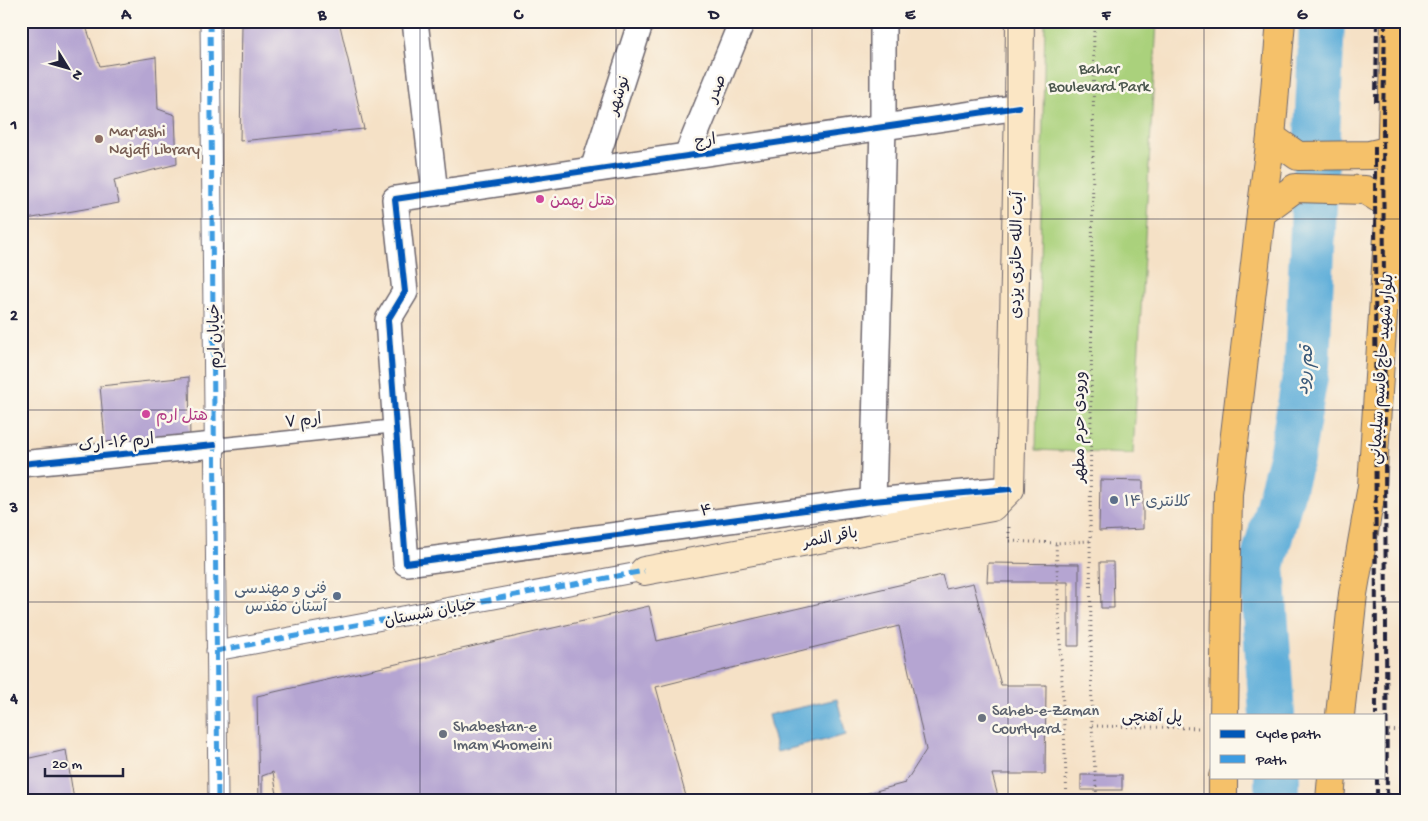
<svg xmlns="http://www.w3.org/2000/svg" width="1428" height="821" font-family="'Gochi Hand','Playpen Sans Arabic',sans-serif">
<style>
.green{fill:#aad17c;stroke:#667a5c}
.water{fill:#5faed9;stroke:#40688a}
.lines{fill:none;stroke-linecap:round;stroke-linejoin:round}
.river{stroke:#5faed9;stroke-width:46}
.building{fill:#b5a5d2}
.service-casing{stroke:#6c656c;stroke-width:15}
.pedestrian-casing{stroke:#6c656c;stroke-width:21}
.minor-casing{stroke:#6c656c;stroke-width:28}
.secondary-casing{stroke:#6c656c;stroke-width:30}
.primary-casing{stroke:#6c656c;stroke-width:30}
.path{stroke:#6c656c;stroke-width:3;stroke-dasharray:1 4;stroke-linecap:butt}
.service{stroke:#fff;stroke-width:12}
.pedestrian{stroke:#fff;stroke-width:19}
.minor{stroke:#fff;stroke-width:25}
.secondary{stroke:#fbe6c4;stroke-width:28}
.primary{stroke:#f5c16b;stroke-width:28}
.rail{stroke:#22223b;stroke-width:4;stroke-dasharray:8 4;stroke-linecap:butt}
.quiet{stroke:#3c9ce2;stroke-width:5;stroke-dasharray:10 5;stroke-linecap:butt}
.cycleway-casing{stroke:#fbf7ec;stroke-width:9}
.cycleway{stroke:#0057b8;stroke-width:6}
.grid{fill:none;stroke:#22223b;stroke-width:1;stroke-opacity:0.55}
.education-dot{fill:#8d6e63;stroke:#fbf7ec;stroke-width:2}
.hotel-dot{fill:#d1479c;stroke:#fbf7ec;stroke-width:2}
.service-dot{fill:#5c6f8a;stroke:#fbf7ec;stroke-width:2}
.worship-dot{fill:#6b7280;stroke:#fbf7ec;stroke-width:2}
.labels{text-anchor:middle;stroke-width:5;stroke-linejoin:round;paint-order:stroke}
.park-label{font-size:16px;fill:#4b574e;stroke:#fbf7ec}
.street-label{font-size:16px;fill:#22223b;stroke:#fbf7ec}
.education-label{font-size:16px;fill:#785e54;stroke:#fbf7ec;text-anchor:start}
.hotel-label{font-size:16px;fill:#b23c85;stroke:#fbf7ec;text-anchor:start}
.service-label{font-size:16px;fill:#4e5e75;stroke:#fbf7ec;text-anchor:start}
.worship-label{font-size:16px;fill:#5b616d;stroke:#fbf7ec;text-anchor:start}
.water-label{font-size:18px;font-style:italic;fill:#3a5a7a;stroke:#fbf7ec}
.neatline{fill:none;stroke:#22223b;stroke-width:2}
.grid-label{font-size:16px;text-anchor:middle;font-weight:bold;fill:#22223b}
</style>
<rect width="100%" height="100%" fill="#fbf7ec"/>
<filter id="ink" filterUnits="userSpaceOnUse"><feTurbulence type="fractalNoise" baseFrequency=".02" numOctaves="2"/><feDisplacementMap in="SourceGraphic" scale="10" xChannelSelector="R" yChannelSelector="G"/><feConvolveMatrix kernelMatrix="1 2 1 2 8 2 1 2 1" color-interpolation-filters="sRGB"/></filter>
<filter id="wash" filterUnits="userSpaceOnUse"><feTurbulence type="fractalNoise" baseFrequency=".0096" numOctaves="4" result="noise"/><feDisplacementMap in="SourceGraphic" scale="20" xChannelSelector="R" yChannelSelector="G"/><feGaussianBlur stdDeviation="1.12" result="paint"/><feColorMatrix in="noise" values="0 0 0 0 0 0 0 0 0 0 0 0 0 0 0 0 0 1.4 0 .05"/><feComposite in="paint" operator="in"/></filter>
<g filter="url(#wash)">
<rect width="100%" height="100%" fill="#f5e1c6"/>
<path class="green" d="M1045 21H1157L1133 454 1036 450Z"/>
<path class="water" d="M837 699 846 735 777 752 768 715Z"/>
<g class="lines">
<g class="river">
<path d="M1272 715 1262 566 1291 458 1307 365 1322 21"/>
<path d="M1277 777V785"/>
</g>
</g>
<g id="blocks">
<g class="building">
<path d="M21 21H84L100 66 156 57 158 109 175 115 177 164 114 180 119 203 21 220Z"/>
<path d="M339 21 364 129 240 141 242 26Z"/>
<path d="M189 377 190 442 106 452 100 386Z"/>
<path d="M1100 480 1143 481V529L1099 531Z"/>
<path d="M1100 562H1113L1114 608H1101Z"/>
<path d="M988 563 1079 564V646H1068V582H987Z"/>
<path d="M942 575 946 589 973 583 1001 685H1046L1045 774H992L999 800H843L905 783 926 750 899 626 656 687 687 800H278L273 772 262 776V800H259L257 696 649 606 657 641Z"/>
<path d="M66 750 74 800H21V760Z"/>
<rect x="1081" y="775" width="41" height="15"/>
</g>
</g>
</g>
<g filter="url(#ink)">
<use href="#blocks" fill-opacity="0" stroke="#6c656c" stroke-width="1"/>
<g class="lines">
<defs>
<path id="service" d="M214 445 396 426"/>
<g id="pedestrian">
<path d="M210 21 218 800"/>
<path d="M216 651 644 571"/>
</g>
<g id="minor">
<path d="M415 21 435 193"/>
<path d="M687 155 742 21"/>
<path d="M593 169 641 21"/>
<path d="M21 464 214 445"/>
<path d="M1010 489 873 501 406 563 388 320 405 292 395 199 1019 107"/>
<path d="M873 501 883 127V21"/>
</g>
<path id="secondary" d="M644 571 992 507 1010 489 1019 107 1020 21"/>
<g id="primary">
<path d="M1271 137 1298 156 1370 155 1392 150"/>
<path d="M1261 213 1295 188 1365 190 1390 205"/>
<path d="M1224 715 1228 494 1261 213 1271 137 1281 21"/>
<path d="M1340 715 1353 594 1372 486 1390 205 1395 21"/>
<path d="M1223 800V777"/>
<path d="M1330 800 1332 777"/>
</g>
</defs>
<use href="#service" class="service-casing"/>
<use href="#pedestrian" class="pedestrian-casing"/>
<use href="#minor" class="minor-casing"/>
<use href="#secondary" class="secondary-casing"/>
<use href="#primary" class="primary-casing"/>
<g class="path">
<path d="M1094 21 1090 541 1092 726 1097 800"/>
<path d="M1009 527V541L1056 543"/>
<path d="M1092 726 1201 728"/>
<path d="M1384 730 1407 731"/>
<path d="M1067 800 1056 543 1090 541"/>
</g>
<use href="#service" class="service"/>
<use href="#pedestrian" class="pedestrian"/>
<use href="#minor" class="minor"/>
<use href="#secondary" class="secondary"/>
<use href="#primary" class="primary"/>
<g class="rail">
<path d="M1385 21 1383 119 1387 800"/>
<path d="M1376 102 1377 21"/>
<path d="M1375 147 1376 715"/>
<path d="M1377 777V800"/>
</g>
<g class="quiet">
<path d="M210 21 218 800"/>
<path d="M216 651 644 571"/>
</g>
<defs>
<g id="cycleway">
<path d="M21 464 214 445"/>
<path d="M1010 489 873 501 406 563 388 320 405 292 395 199 1019 107"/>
</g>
</defs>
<use href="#cycleway" class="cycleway-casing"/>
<use href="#cycleway" class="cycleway"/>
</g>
</g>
<path class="grid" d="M224 21V800M420 21V800M616 21V800M812 21V800M1008 21V800M1204 21V800M21 219H1407M21 410H1407M21 602H1407"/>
<circle class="education-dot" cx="99" cy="139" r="5"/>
<g class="hotel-dot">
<circle cx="540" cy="199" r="5"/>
<circle cx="146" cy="414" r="5"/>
</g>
<g class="service-dot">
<circle cx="1114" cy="500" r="5"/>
<circle cx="337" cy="596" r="5"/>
</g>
<g class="worship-dot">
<circle cx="982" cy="718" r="5"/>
<circle cx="443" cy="734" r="5"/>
</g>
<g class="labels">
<g class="park-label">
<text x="1099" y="73">Bahar<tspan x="1099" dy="18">Boulevard Park</tspan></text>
</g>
<g class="street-label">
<text transform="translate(715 88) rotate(-68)" y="6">صدر</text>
<text transform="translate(617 95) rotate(-72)" y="6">نوشهر</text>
<text transform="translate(705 139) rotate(-8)" y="6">ارج</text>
<text transform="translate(1015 255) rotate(-89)" y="6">آیت الله‌ حائری‌ یزدی</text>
<text transform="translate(213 336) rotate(-91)" y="6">خیابان ارم</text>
<text transform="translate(1380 369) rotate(-86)" y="6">بلوار شهید حاج قاسم سلیمانی</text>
<text transform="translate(303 419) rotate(-6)" y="6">ارم ۷</text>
<text transform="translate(1078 427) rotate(-90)" y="6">ورودی حرم مطهر</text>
<text transform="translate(116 441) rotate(-6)" y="6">ارم ۱۶- ارک</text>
<text transform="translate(706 509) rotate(-8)" y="6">۴</text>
<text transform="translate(830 536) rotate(-11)" y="6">باقر النمر</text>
<text transform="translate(430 611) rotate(-11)" y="6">خیابان شبستان</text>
<text transform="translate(1152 715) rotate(1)" y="6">پل آهنچی</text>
</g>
<g class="education-label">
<text x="109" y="136">Mar'ashi<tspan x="109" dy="18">Najafi Library</tspan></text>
</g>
<g class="hotel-label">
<text x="550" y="205">هتل بهمن</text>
<text x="156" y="420">هتل ارم</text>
</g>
<g class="service-label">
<text x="1124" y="506">کلانتری ۱۴</text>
<text x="327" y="593" text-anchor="end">فنی و مهندسی<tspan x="327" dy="18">آستان مقدس</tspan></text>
</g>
<g class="worship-label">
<text x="992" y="715">Saheb-e-Zaman<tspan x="992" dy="18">Courtyard</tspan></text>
<text x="453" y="731">Shabestan-e<tspan x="453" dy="18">Imam Khomeini</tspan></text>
</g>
<g class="water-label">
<text transform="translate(1304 370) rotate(-83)" y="6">قم رود</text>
</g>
</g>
<rect width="1428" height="821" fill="none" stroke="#fbf7ec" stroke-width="55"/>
<rect x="1210" y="714" width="175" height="65" fill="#fbf7ec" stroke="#a4a2a5"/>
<rect x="1220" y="730" width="25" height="8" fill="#0057b8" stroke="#a4a2a5"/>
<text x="1256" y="738" font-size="15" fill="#22223b">Cycle path</text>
<rect x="1220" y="755" width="25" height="8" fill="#3c9ce2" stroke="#a4a2a5"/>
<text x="1256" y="764" font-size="15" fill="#22223b">Path</text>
<g transform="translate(68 68) rotate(127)" stroke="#fbf7ec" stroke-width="4" paint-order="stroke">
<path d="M0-4L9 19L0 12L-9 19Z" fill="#22223b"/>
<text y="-8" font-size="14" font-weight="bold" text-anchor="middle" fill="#22223b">N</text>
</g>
<path d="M45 768v8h78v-8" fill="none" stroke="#22223b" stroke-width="2.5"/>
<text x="52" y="768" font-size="15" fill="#22223b" stroke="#fbf7ec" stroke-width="4" paint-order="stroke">20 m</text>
<rect x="28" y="28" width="1372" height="766" class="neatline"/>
<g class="grid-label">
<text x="126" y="19">A</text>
<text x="322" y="19">B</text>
<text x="518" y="19">C</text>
<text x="714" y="19">D</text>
<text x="910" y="19">E</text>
<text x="1106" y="19">F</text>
<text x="1302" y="19">G</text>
<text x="14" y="129">1</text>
<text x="14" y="320">2</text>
<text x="14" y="512">3</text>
<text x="14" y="703">4</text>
</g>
</svg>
